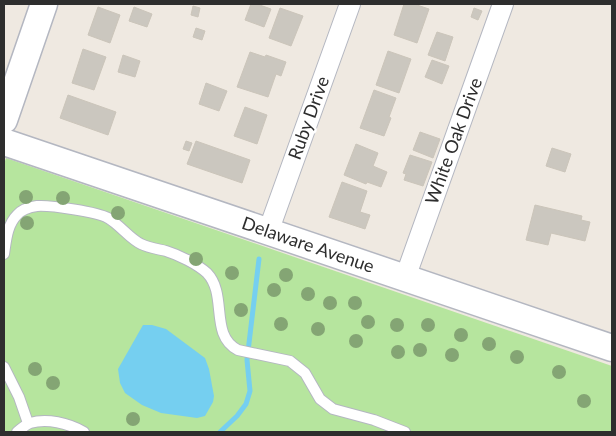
<svg xmlns="http://www.w3.org/2000/svg" width="616" height="436" font-family="Lato,sans-serif">
<style>
.green{fill:#b6e59e}
.water{fill:#75cff0}
.lines{fill:none;stroke-linecap:round;stroke-linejoin:round}
.stream{stroke:#75cff0;stroke-width:5}
.building{fill:#cbc7bf;stroke:#cbc5ba}
.service-casing{stroke:#b4b7c1;stroke-width:12}
.minor-casing{stroke:#b4b7c1;stroke-width:22}
.tertiary-casing{stroke:#b4b7c1;stroke-width:29}
.service{stroke:#fff;stroke-width:10}
.minor{stroke:#fff;stroke-width:20}
.tertiary{stroke:#fff;stroke-width:26}
.tree{fill:#84a574}
.labels{text-anchor:middle;stroke-width:5;stroke-linejoin:round;paint-order:stroke}
.street-label{font-size:18px;fill:#2e2e2e;stroke:#fff}
</style>
<rect width="100%" height="100%" fill="#efe9e1"/>
<path class="green" d="M6 158 612 366V432H4V164Z"/>
<path class="water" d="M143 325H152L166 329 205 358 209 369 214 396 213 402 205 416 197 418 161 413 142 405 125 393 120 383 118 369Z"/>
<g class="lines">
<path class="stream" d="M220 432 237 416 246 404 250 391 247 360 259 259"/>
</g>
<g class="building">
<path d="M251 4H257L271 9 264 27 245 20Z"/>
<path d="M404 4H414L429 9 417 43 394 35Z"/>
<path d="M193 6 200 8 198 17 191 15Z"/>
<path d="M98 7 120 15 110 43 88 35Z"/>
<path d="M134 7 152 14 147 27 129 21Z"/>
<path d="M280 8 303 16 291 46 269 38Z"/>
<path d="M474 8 482 11 478 20 471 17Z"/>
<path d="M196 28 205 31 202 40 193 37Z"/>
<path d="M437 32 453 37 445 61 428 55Z"/>
<path d="M83 49 106 57 94 90 72 83Z"/>
<path d="M388 51 411 59 399 93 376 85Z"/>
<path d="M250 52 265 57 266 55 286 62 281 76 276 74 268 97 237 87Z"/>
<path d="M123 55 140 61 135 77 118 72Z"/>
<path d="M432 60 449 66 442 84 425 77Z"/>
<path d="M206 83 227 91 219 111 199 104Z"/>
<path d="M374 90 396 98 389 117 391 118 384 136 360 128Z"/>
<path d="M68 95 116 112 108 135 60 118Z"/>
<path d="M245 107 267 115 257 144 234 136Z"/>
<path d="M420 132 440 139 433 158 413 150Z"/>
<path d="M186 141 192 143 189 151 183 149Z"/>
<path d="M196 141 250 160 242 183 187 164Z"/>
<path d="M356 144 378 153 373 166 387 172 381 187 367 182 366 184 344 175Z"/>
<path d="M552 148 571 154 565 172 546 166Z"/>
<path d="M410 155 432 162 423 186 404 180 406 174 403 173Z"/>
<path d="M342 182 367 191 360 212 370 215 365 229 329 217Z"/>
<path d="M535 205 582 216 581 220 590 222 585 241 551 233 548 245 526 240Z"/>
</g>
<g class="lines">
<defs>
<g id="service">
<path d="M4 254C6 241 7 225 17 215 22 209 30 207 37 206 51 205 97 212 108 218 120 225 130 239 141 244 149 248 158 249 166 251 179 255 197 264 207 273 228 295 209 335 238 350L290 361 305 373 320 399 333 409 374 420 405 432"/>
<path d="M4 367 19 397 28 423"/>
<path d="M17 432C21 429 25 425 30 423 47 418 68 423 84 432"/>
</g>
<g id="minor">
<path d="M268 232 350 4"/>
<path d="M405 278 503 4"/>
</g>
<g id="tertiary">
<path d="M4 120 44 4"/>
<path d="M4 142 612 348"/>
</g>
</defs>
<use href="#service" class="service-casing"/>
<use href="#minor" class="minor-casing"/>
<use href="#tertiary" class="tertiary-casing"/>
<use href="#service" class="service"/>
<use href="#minor" class="minor"/>
<use href="#tertiary" class="tertiary"/>
</g>
<g class="tree">
<circle cx="26" cy="197" r="7"/>
<circle cx="63" cy="198" r="7"/>
<circle cx="118" cy="213" r="7"/>
<circle cx="27" cy="223" r="7"/>
<circle cx="196" cy="259" r="7"/>
<circle cx="232" cy="273" r="7"/>
<circle cx="286" cy="275" r="7"/>
<circle cx="274" cy="290" r="7"/>
<circle cx="308" cy="294" r="7"/>
<circle cx="330" cy="303" r="7"/>
<circle cx="355" cy="303" r="7"/>
<circle cx="241" cy="310" r="7"/>
<circle cx="368" cy="322" r="7"/>
<circle cx="281" cy="324" r="7"/>
<circle cx="397" cy="325" r="7"/>
<circle cx="428" cy="325" r="7"/>
<circle cx="318" cy="329" r="7"/>
<circle cx="461" cy="335" r="7"/>
<circle cx="356" cy="341" r="7"/>
<circle cx="489" cy="344" r="7"/>
<circle cx="420" cy="350" r="7"/>
<circle cx="398" cy="352" r="7"/>
<circle cx="452" cy="355" r="7"/>
<circle cx="517" cy="357" r="7"/>
<circle cx="35" cy="369" r="7"/>
<circle cx="559" cy="372" r="7"/>
<circle cx="53" cy="383" r="7"/>
<circle cx="584" cy="401" r="7"/>
<circle cx="133" cy="419" r="7"/>
</g>
<g class="labels">
<g class="street-label">
<text transform="translate(309 118) rotate(-70)" y="6">Ruby Drive</text>
<text transform="translate(454 141) rotate(-70)" y="6">White Oak Drive</text>
<text transform="translate(308 245) rotate(19)" y="6">Delaware Avenue</text>
</g>
</g>
<rect width="616" height="436" fill="none" stroke="#2e2e2e" stroke-width="10"/>
</svg>
